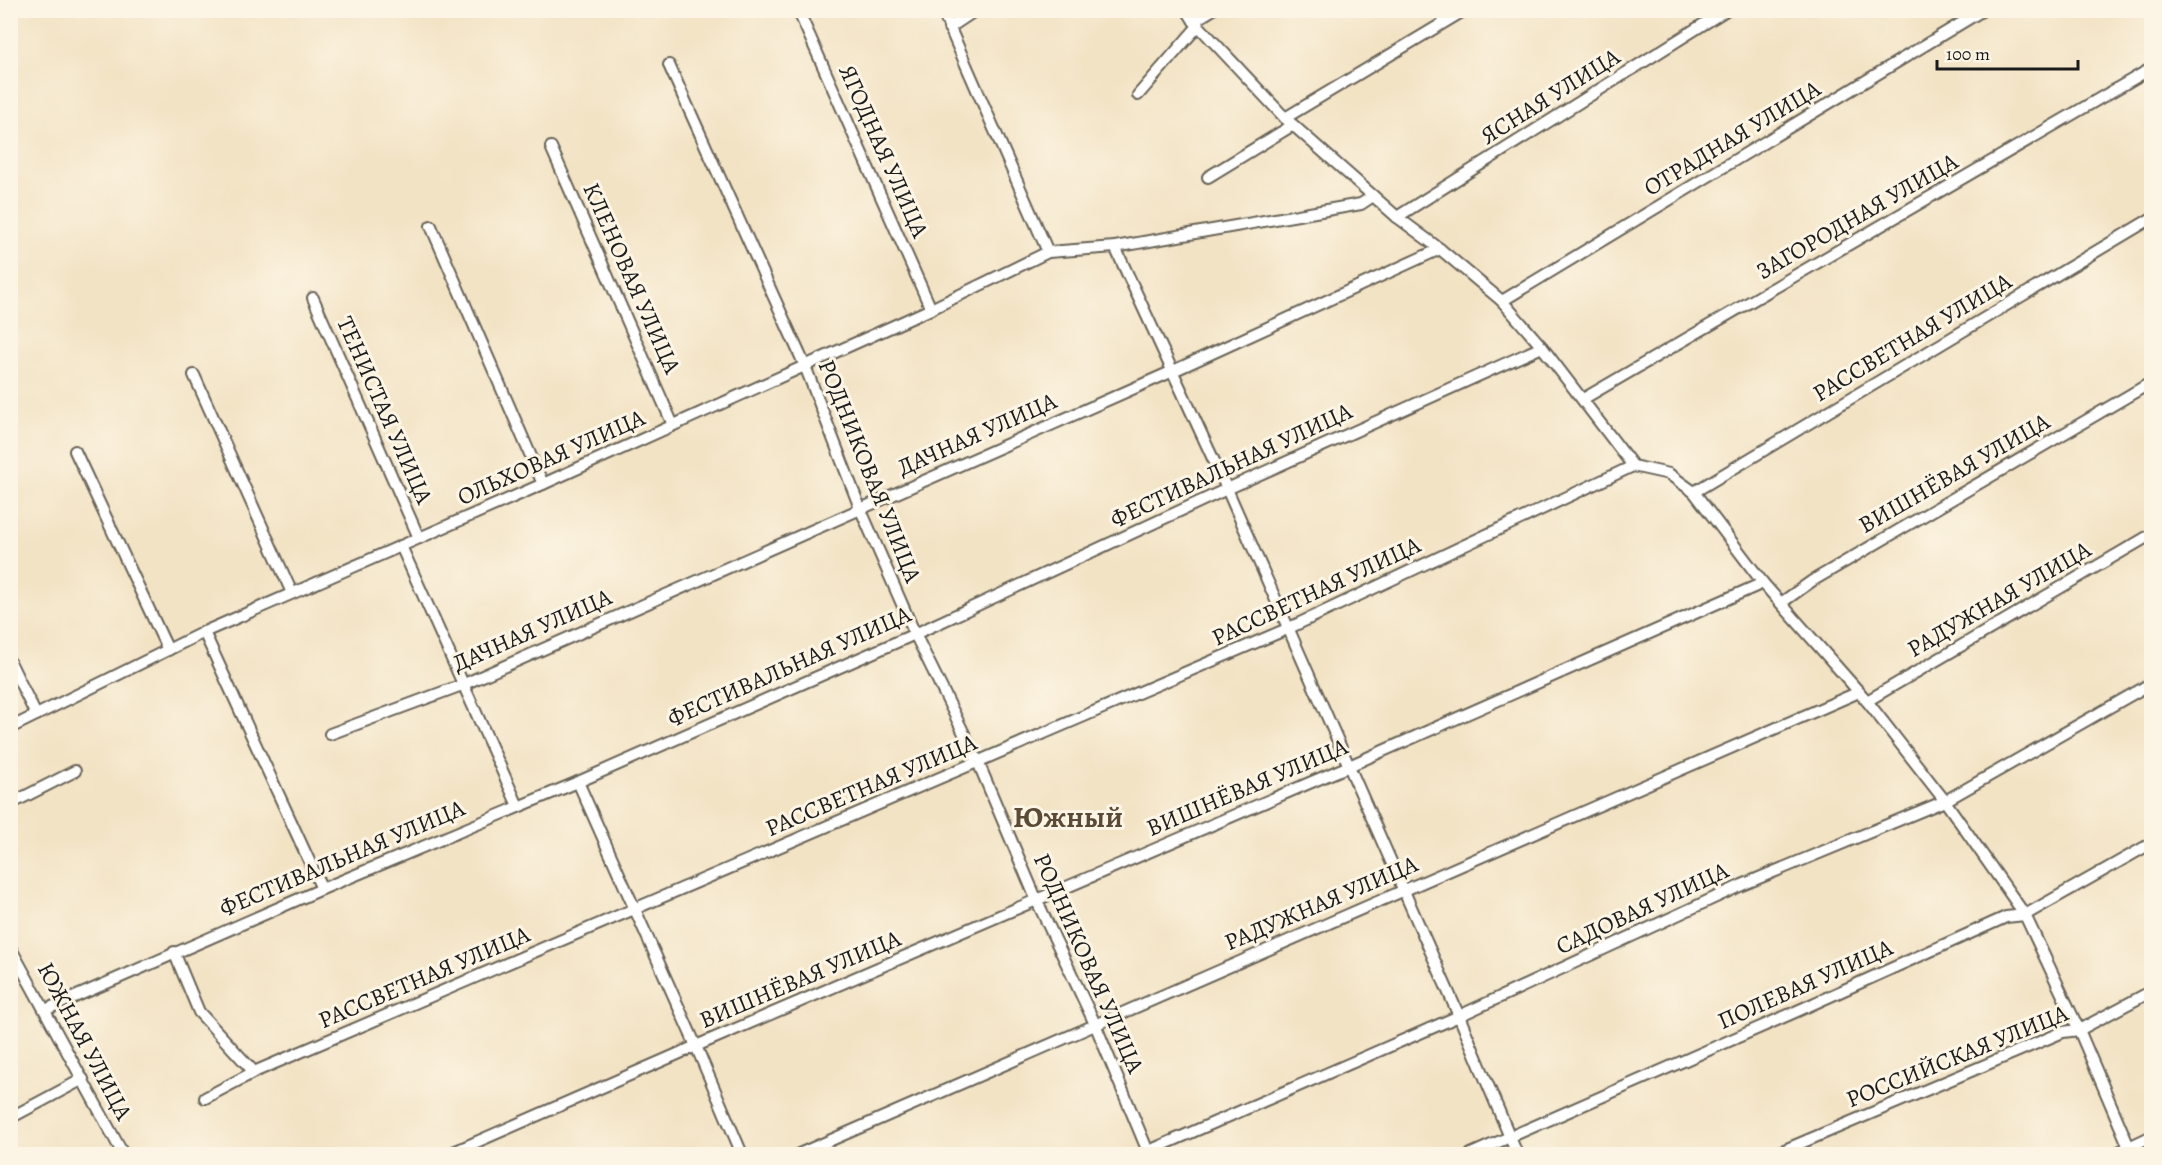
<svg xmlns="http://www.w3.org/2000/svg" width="2162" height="1165" font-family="Alegreya,serif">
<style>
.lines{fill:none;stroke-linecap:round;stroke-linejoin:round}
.minor-casing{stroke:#676257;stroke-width:14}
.major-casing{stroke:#676257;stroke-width:16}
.minor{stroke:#fff;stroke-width:10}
.major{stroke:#fff;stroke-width:14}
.labels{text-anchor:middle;stroke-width:6;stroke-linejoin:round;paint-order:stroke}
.street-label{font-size:24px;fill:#1c1c1c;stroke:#fcf5e5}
.district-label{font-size:30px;font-weight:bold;fill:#5a4a36;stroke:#fcf5e5}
</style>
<rect width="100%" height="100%" fill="#fcf5e5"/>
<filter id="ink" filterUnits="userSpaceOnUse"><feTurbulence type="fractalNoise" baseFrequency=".0167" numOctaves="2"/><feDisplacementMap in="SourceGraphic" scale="12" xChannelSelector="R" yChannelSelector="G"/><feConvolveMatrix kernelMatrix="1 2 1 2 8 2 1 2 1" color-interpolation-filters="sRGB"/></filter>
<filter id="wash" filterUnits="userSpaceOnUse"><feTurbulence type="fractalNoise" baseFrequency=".008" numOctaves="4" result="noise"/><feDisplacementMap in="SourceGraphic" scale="24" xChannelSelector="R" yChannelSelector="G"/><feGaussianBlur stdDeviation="1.35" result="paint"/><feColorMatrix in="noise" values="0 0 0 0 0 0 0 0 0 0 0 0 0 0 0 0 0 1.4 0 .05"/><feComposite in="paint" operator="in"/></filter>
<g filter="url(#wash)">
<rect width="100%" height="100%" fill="#f3e3c5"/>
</g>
<g filter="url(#ink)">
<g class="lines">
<defs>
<g id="minor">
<path d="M798 10 931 309"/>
<path d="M942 10 1048 252"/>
<path d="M1187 10 1194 21 1285 118 1397 217 1440 249 1502 301 1542 347 1633 466 1669 474 1694 492 1763 583 1867 701 1945 801 2025 915 2079 1030 2132 1154"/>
<path d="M1194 21 1212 10"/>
<path d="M949 28 976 10"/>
<path d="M669 65 805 366 860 508 915 634 978 762 1037 901 1095 1024 1149 1154"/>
<path d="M1138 95 1198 26"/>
<path d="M1285 118 1465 10"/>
<path d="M551 147 673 425"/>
<path d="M1208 177 1293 125"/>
<path d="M1397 217 1726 10"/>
<path d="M431 226 543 484"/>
<path d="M1115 247 1227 489 1459 1016 1517 1154"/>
<path d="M313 298 419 538"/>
<path d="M1502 301 1983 10"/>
<path d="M194 375 292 593"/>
<path d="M1583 399 2152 68"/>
<path d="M75 451 168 650"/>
<path d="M1694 492 2152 218"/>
<path d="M401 546 518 806"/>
<path d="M1781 603 1812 581 2152 382"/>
<path d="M204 632 322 889"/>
<path d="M10 662 36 715"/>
<path d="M1867 701 2152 534"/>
<path d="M10 728 204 632 543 484 931 309 1048 252 1115 247 1361 204 1373 196"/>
<path d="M330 734 462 685 1173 371 1440 249"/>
<path d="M578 782 696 1046 742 1154"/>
<path d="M10 804 75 771"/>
<path d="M10 947 123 1154"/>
<path d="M174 952 199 1012 254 1072 1287 629 1633 466"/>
<path d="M45 1010 322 889 578 782 915 634 1227 489 1542 347"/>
<path d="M205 1098 254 1072"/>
<path d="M10 1118 83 1079"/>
<path d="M449 1154 696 1046 1349 766 1763 583"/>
<path d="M799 1154 1859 692"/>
<path d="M1142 1154 1459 1016 1742 885 1945 801 2152 683"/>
<path d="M1471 1154 1795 1012 2006 917 2025 915 2152 843"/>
<path d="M1775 1154 2063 1032 2079 1030 2152 991"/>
<path d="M2114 1154 2152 1136"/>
</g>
<path id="major" d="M2148 10 2152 14"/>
</defs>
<use href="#minor" class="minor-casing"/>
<use href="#major" class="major-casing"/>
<use href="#minor" class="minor"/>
<use href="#major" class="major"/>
</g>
</g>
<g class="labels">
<g class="street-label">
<text transform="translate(1550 96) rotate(-32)" y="8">ЯСНАЯ УЛИЦА</text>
<text transform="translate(1732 138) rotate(-31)" y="8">ОТРАДНАЯ УЛИЦА</text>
<text transform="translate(884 151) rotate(66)" y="8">ЯГОДНАЯ УЛИЦА</text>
<text transform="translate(1857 216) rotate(-30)" y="8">ЗАГОРОДНАЯ УЛИЦА</text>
<text transform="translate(632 278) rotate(66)" y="8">КЛЕНОВАЯ УЛИЦА</text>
<text transform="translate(1912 337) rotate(-31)" y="8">РАССВЕТНАЯ УЛИЦА</text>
<text transform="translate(385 410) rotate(66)" y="8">ТЕНИСТАЯ УЛИЦА</text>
<text transform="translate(977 434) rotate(-24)" y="8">ДАЧНАЯ УЛИЦА</text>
<text transform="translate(551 457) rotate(-24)" y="8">ОЛЬХОВАЯ УЛИЦА</text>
<text transform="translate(1231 465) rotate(-25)" y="8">ФЕСТИВАЛЬНАЯ УЛИЦА</text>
<text transform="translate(870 471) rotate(68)" y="8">РОДНИКОВАЯ УЛИЦА</text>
<text transform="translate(1954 473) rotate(-30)" y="8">ВИШНЁВАЯ УЛИЦА</text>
<text transform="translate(1316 591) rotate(-25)" y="8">РАССВЕТНАЯ УЛИЦА</text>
<text transform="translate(1999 599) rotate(-30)" y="8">РАДУЖНАЯ УЛИЦА</text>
<text transform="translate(532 630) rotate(-24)" y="8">ДАЧНАЯ УЛИЦА</text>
<text transform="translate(789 666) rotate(-24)" y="8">ФЕСТИВАЛЬНАЯ УЛИЦА</text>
<text transform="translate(871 785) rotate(-23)" y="8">РАССВЕТНАЯ УЛИЦА</text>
<text transform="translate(1247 787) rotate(-23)" y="8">ВИШНЁВАЯ УЛИЦА</text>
<text transform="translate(342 858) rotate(-23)" y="8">ФЕСТИВАЛЬНАЯ УЛИЦА</text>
<text transform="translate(1321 903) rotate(-23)" y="8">РАДУЖНАЯ УЛИЦА</text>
<text transform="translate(1642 908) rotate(-25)" y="8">САДОВАЯ УЛИЦА</text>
<text transform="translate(1089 963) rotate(66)" y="8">РОДНИКОВАЯ УЛИЦА</text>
<text transform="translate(424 977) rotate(-23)" y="8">РАССВЕТНАЯ УЛИЦА</text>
<text transform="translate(800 979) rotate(-23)" y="8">ВИШНЁВАЯ УЛИЦА</text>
<text transform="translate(1805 984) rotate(-24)" y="8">ПОЛЕВАЯ УЛИЦА</text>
<text transform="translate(85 1041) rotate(62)" y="8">ЮЖНАЯ УЛИЦА</text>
<text transform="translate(1957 1056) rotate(-22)" y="8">РОССИЙСКАЯ УЛИЦА</text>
</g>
<g class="district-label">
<text x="1068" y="827">Южный</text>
</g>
</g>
<rect width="2162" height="1165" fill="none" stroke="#fcf5e5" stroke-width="36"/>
<path d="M1937 60v9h141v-9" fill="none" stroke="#1c1c1c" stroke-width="3"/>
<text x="1946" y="60" font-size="18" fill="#1c1c1c" stroke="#fcf5e5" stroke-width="4.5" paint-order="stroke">100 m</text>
</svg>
